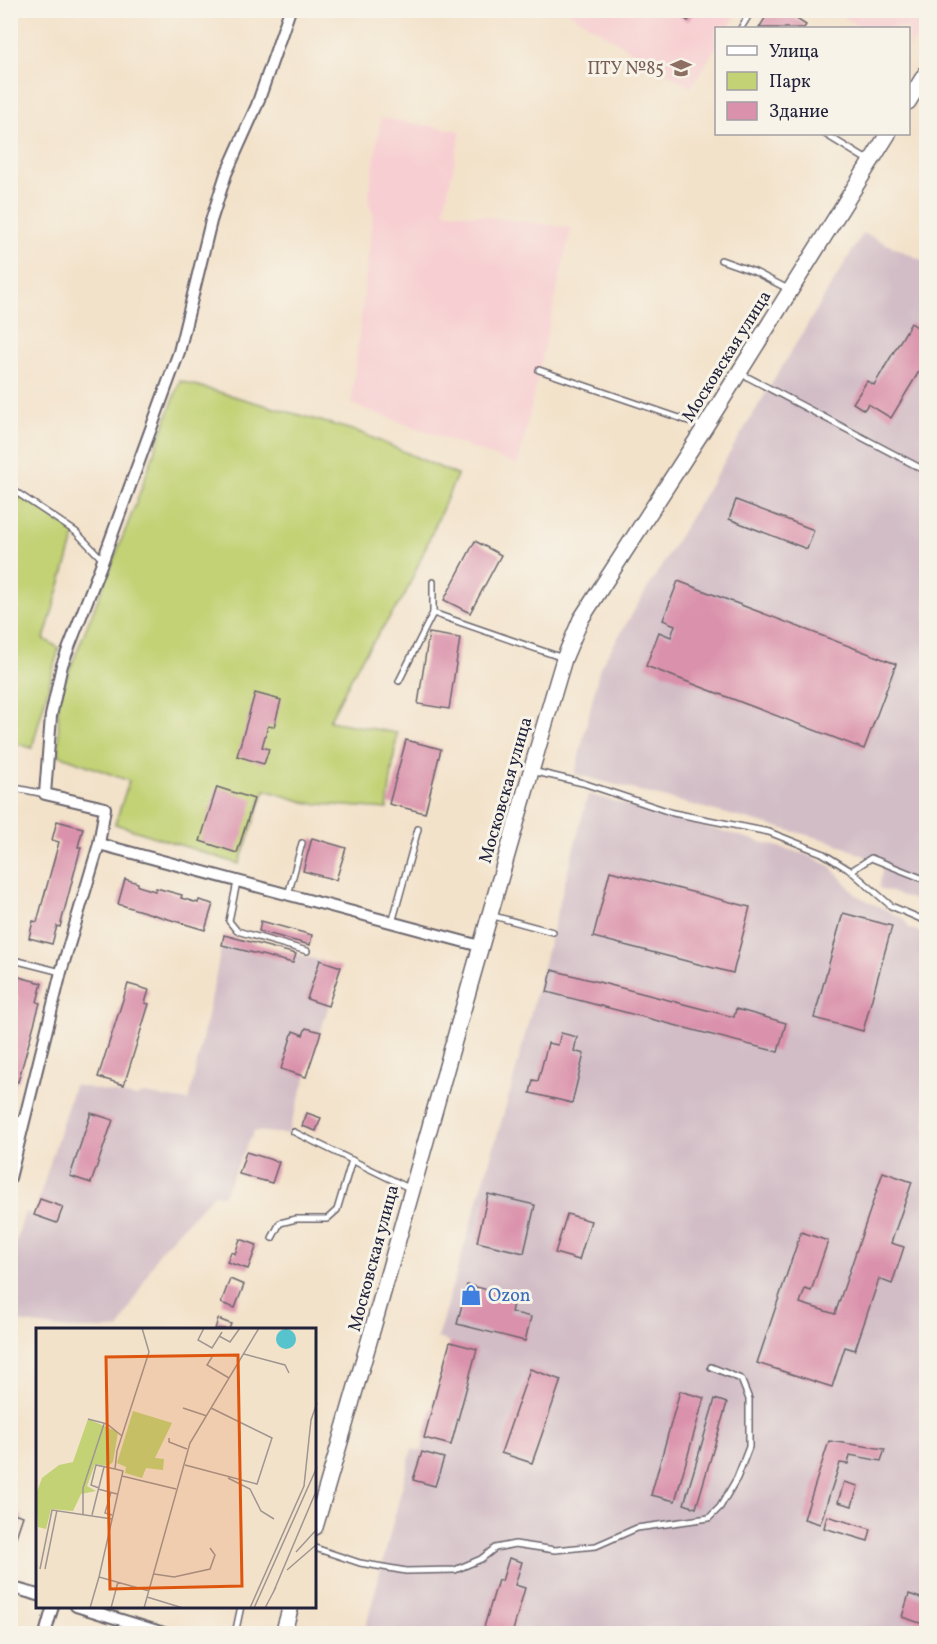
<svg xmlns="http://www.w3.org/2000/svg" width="937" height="1644" font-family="Vollkorn,serif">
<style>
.built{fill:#f7cfd2}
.industrial{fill:#d2bdc6}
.green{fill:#c2d275;stroke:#727a58;stroke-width:1.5}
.building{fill:#da91ab}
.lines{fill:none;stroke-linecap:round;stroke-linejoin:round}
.lane-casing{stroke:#6b656d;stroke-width:8}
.street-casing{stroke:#6b656d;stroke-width:14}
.secondary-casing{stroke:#6b656d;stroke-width:18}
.lane{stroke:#fff;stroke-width:5}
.street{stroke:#fff;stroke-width:10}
.secondary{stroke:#fff;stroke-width:15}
.labels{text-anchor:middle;stroke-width:6;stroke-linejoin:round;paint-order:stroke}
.education-label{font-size:18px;fill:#785e54;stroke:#f7f3e8;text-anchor:end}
.street-label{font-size:18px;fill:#22223b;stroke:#f7f3e8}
.shop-label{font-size:18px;fill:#366cbe;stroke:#f7f3e8;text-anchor:start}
.inset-road{fill:none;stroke:#9f9591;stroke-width:1.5}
.view{fill:#de560e;fill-opacity:0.15;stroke:#de560e;stroke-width:3}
.inset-edge{fill:none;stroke:#22223b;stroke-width:3}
</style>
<rect width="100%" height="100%" fill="#f7f3e8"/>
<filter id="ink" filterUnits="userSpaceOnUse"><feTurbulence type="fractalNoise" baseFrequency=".0167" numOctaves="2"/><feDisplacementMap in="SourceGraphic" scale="12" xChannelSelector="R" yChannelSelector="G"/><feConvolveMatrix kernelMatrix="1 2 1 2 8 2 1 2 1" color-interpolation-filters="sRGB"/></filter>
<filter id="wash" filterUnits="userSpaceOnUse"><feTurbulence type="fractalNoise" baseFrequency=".008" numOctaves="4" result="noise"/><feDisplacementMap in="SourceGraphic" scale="24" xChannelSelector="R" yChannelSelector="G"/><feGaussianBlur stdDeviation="1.35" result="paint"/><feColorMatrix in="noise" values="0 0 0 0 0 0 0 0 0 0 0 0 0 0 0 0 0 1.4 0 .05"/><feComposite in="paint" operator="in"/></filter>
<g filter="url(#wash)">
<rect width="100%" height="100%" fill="#f3e2ca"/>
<g class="built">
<path d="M567 11H739L728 28H716V47L691 88Z"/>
<path d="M833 11H926V20L909 49 908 28H862Z"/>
<path d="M381 118 461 131 444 211 571 228 518 465 351 404 373 215 368 201Z"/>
</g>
<g class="industrial">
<path d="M863 233 926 262V904L879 888 883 864 830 841 575 774 600 667Z"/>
<path d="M588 794 808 855 830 866 856 895 904 919 909 928 926 935V1633L364 1634 412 1449 422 1451 424 1438 450 1342 437 1338 511 1089Z"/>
<path d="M222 945 293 963 296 954 341 967 288 1134 254 1131 223 1196 214 1194 159 1252 119 1329H69L11 1321V1260L25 1211 34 1215 74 1085 136 1097 144 1094 189 1101Z"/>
</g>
<g class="green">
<path d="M180 381 359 432 457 475 405 595 360 661 329 721 397 733 387 809 308 803 265 790 239 864 115 824 129 781 59 755 58 699 135 506Z"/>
<path d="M10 488 76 532 44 639 59 648 32 748 11 742Z"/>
</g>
<g id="blocks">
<g class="building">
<path d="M671 10H695L688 21Z"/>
<path d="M770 10H783L806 25 804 28H759Z"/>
<path d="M911 323 926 333V360L891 418 868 404 864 410 853 403 867 381 874 385Z"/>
<path d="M736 500 814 530 807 549 729 519Z"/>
<path d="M475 541 501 555 470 613 444 600Z"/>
<path d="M678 581 896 664 864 749 646 666 659 632 671 637 675 625 663 620Z"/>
<path d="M429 633 460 638 449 709 418 704Z"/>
<path d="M255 693 281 700 274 727 268 726 262 747 269 749 264 764 237 756Z"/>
<path d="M406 740 441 749 425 813 389 804Z"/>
<path d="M217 787 254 799 237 853 200 841Z"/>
<path d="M57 821 83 828 78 847H81L60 927 57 926 52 944 29 938 33 921 37 922 59 842 52 840Z"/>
<path d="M312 838 346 848 336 880 303 871Z"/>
<path d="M610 871 750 907 733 973 593 937Z"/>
<path d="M125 879 138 883V886L155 891 156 888 182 895 181 898 198 903 199 900 213 904 205 930 118 904Z"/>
<path d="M843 913 892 926 863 1031 814 1018Z"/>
<path d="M261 921 312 935 310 945 259 931Z"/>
<path d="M224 935 296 954 293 963 222 945Z"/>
<path d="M320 960 341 967 328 1006 307 999Z"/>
<path d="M552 970 734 1017 736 1009 786 1023 778 1052 547 992Z"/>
<path d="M15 976 42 983 37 1002 40 1003 18 1082 16 1081 11 1099 10 1023 18 997 10 995Z"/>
<path d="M128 984 149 990 145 1003 149 1004 124 1085 98 1077Z"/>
<path d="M306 1028 321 1032 306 1077 281 1069 293 1031 303 1035Z"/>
<path d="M561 1033 577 1037 574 1051 584 1054 572 1103 530 1093 533 1080 538 1081 548 1043 558 1045Z"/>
<path d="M91 1113 113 1120 91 1183 70 1176Z"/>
<path d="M307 1113 321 1118 316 1131 302 1126Z"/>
<path d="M246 1152 279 1162 272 1183 239 1174Z"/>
<path d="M883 1172 912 1182 891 1243 904 1247 892 1284 879 1279 855 1350 845 1347 832 1387 757 1363 801 1232 828 1241 811 1291 805 1289 800 1303 835 1314Z"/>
<path d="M488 1194 535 1205 524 1253 477 1242Z"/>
<path d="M40 1199 63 1207 57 1223 34 1215Z"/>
<path d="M567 1214 591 1221 579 1260 555 1253Z"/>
<path d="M240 1239 257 1245 248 1269 227 1262 231 1252 235 1254Z"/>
<path d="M230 1279 244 1285 235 1308 221 1303Z"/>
<path d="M467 1285 515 1296 511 1312 531 1317 525 1341 457 1324Z"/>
<path d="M218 1319 231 1324 229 1329H215Z"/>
<path d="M450 1342 477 1349 451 1445 424 1438Z"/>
<path d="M530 1369 561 1380 532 1463 501 1453Z"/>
<path d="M680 1391 704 1398 675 1501 651 1495Z"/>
<path d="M715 1399 727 1403 696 1508 684 1504Z"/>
<path d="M829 1441 885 1449 881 1461 850 1455 848 1464 840 1463 820 1524 804 1519Z"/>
<path d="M422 1452 444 1458 435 1486 413 1480Z"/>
<path d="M844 1482 858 1486 852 1506 838 1502Z"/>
<path d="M10 1512 23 1516 11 1552H10Z"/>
<path d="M827 1516 871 1529 868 1541 824 1528Z"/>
<path d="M509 1558 522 1562 515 1585 525 1588 512 1634H482L498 1580 502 1581Z"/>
<path d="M909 1594 926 1600V1625L902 1617Z"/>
</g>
</g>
</g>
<g filter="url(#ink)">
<use href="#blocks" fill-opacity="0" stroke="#6b656d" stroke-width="1.5"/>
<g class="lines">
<defs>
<g id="lane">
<path d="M741 28 750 13"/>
<path d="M825 134 869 161"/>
<path d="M721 260 755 272 788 289"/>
<path d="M539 370 703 426"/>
<path d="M740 373 926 471"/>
<path d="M10 488 76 532 103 560"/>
<path d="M433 582V613L563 658"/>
<path d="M399 681 433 613"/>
<path d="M532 771 583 783 673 813 769 832 822 853 851 871 871 858 926 880"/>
<path d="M10 787 45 794"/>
<path d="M851 871 891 906 926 921"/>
<path d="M237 882 229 921 237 931 307 951"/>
<path d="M288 895 302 843"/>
<path d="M490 915 553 932"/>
<path d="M392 923 418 829"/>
<path d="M10 959 61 972"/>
<path d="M10 1117 23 1121"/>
<path d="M294 1132 411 1189"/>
<path d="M272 1238 280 1223 296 1219H327L337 1210 352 1160"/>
<path d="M315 1548 360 1563 406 1571 455 1570 481 1559 495 1548 515 1544 555 1550 596 1546 637 1528 709 1518 720 1507 737 1478 749 1447V1399L741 1379 711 1367"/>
<path d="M235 1634 241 1606"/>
</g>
<g id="street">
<path d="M99 844 480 946"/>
<path d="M10 1178 61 972 99 844 105 808 45 794 51 716 62 665 103 560 179 352 211 221 226 174 257 105 290 10"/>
<path d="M10 1587 38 1595"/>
<path d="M76 1606 167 1634"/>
<path d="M45 1634 53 1606"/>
</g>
<g id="secondary">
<path d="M908 102 926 73"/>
<path d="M315 1527C401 1238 478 947 564 659L581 619 705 427 888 134"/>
<path d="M283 1634 291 1606"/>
</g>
</defs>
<use href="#lane" class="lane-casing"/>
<use href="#street" class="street-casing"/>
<use href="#secondary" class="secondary-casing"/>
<use href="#lane" class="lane"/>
<use href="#street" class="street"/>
<use href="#secondary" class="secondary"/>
</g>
</g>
<defs>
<symbol id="university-bare" viewBox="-9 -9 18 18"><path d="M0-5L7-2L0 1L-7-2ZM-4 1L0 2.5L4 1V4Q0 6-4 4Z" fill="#8d6e63" stroke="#f7f3e8" stroke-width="2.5" paint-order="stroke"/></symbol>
<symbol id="shop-bare" viewBox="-9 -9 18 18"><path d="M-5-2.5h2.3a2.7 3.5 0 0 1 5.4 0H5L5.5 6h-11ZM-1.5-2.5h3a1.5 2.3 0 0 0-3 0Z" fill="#3f7fe0" stroke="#f7f3e8" stroke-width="2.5" paint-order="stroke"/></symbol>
</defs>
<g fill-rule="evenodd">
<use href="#university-bare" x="666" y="53" width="30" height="30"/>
<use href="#shop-bare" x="456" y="1280" width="30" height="30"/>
</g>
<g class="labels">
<g class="education-label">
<text x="664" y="74">ПТУ №85</text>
</g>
<g class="street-label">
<text transform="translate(726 356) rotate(-58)" y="6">Московская улица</text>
<text transform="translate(505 790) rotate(-74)" y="6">Московская улица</text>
<text transform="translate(373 1258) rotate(-75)" y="6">Московская улица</text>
</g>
<g class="shop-label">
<text x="488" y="1301">Ozon</text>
</g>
</g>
<g transform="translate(36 1328)">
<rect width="280" height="280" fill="#f3e2ca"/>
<path d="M97 83 136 95 119 130 128 131 127 142 110 140 106 150 89 145 90 139 81 135ZM52 91 82 104 77 134 72 138 59 136 51 158 60 163 45 166 37 183 15 181 10 201 2 199 0 166 6 150 23 137 37 134Z" fill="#c2d275"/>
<path d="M240 11a10 10 0 1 1 20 0a10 10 0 1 1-20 0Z" fill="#57c4cd"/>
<path class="inset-road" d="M106 0 113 24 81 123 79 141 87 143 63 249 113 263M168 0 162 12 176 20 186 4M183 8 194 14 204 0M208 26 249 37 253 45M176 29 171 37 193 50M147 80 171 88M52 91 71 96 86 108M133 110V114L151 121M149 137 221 156 236 110 175 80M86 148 140 161M192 150 214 161 225 183 238 191M63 160 55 157 60 137 79 141M62 161 81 166M75 164 69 185 76 187M47 186V160L68 96M56 187 68 139M260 224 281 201M4 241 16 182 76 191M9 241 21 182M251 242 281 216M118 246 138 249 174 241 179 227 174 220M237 265 281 161M111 269 147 280M54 280 63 249M75 280 82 254M108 280 154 115 223 0M214 280 268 158 275 92 281 75M218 280 281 139M229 280 240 259"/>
<path class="view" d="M202 27 206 258 74 261 70 29Z"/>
<rect width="280" height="280" class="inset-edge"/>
</g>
<rect width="937" height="1644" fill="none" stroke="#f7f3e8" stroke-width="36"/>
<rect x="715" y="27" width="195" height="108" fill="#f7f3e8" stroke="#a29fa3" stroke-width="1.5"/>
<rect x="727" y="46" width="30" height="9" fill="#ffffff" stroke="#a29fa3" stroke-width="1.5"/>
<text x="769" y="57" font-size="18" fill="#22223b">Улица</text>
<rect x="727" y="72" width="30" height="18" fill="#c2d275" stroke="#a29fa3" stroke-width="1.5"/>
<text x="769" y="87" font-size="18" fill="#22223b">Парк</text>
<rect x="727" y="102" width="30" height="18" fill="#da91ab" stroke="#a29fa3" stroke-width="1.5"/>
<text x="769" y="117" font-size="18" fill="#22223b">Здание</text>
</svg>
